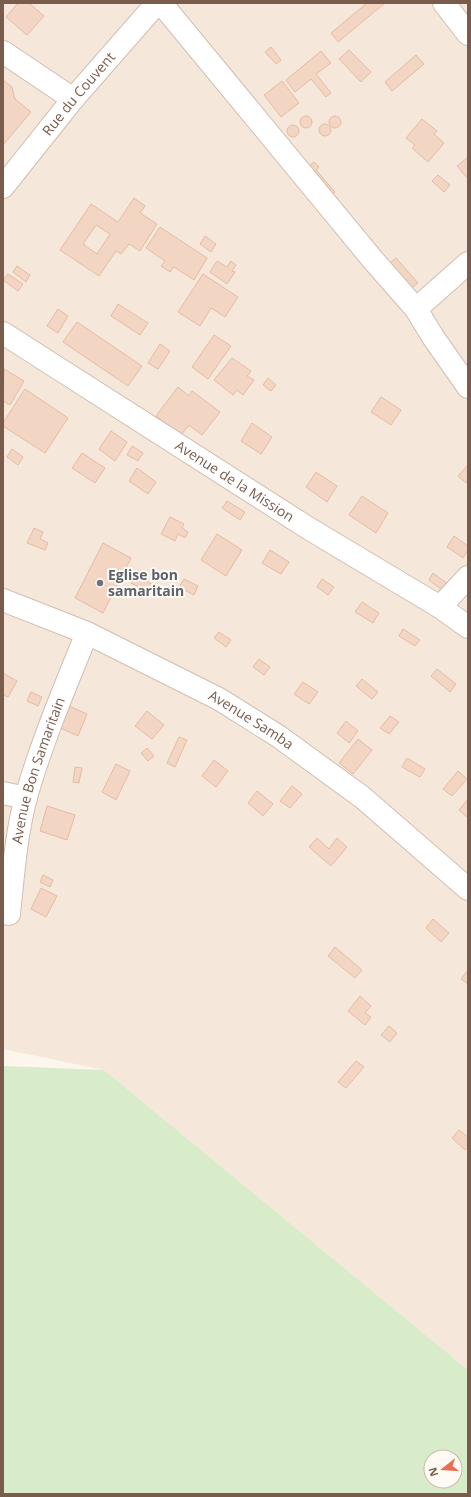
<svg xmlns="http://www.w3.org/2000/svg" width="471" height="1497" font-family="'Open Sans',sans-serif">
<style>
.residential{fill:#f5e8da}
.green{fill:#d8ecc9;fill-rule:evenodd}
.building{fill:#f3d5c3;stroke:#e6bba3;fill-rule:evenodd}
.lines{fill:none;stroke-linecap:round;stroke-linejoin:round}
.minor-casing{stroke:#d1beb0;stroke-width:24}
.minor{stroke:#fff;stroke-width:22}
.worship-dot{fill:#6b7280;stroke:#fffaf3;stroke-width:1.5}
.labels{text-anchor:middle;stroke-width:4;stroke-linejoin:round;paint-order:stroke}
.street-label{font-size:14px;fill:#7a5c4d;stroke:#fffaf3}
.worship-label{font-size:14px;font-weight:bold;fill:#5b616d;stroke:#fffaf3;text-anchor:start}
</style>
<rect width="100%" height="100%" fill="#fdf6ec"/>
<path class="residential" d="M3 3H468V1370L104 1070 3 1049Z"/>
<path class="green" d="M3 1066 104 1070 468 1370V1494H3ZM431 1457H455V1481H431Z"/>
<g class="building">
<path d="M18 3H29L44 16 27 35 6 17Z"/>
<path d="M367 3H385L338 42 331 33Z"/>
<path d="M271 47 281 60 276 64 265 52Z"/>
<path d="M349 50 371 72 361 82 339 59Z"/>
<path d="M321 51 331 63 316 74 331 93 326 97 311 79 295 92 286 80Z"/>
<path d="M416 55 424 64 392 91 385 82Z"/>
<path d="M3 80 12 87 15 99 31 112 3 145Z"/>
<path d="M282 81 299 103 281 117 264 95Z"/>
<circle cx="306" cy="122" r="6"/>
<circle cx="335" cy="122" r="6"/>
<path d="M422 119 437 131 434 134 444 143 428 162 412 148 415 145 406 138Z"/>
<circle cx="325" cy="130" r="6"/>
<circle cx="293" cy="131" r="6"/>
<path d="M468 157V179L457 166Z"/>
<path d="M314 162 319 167 316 170 335 192 328 198 304 170Z"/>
<path d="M438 175 450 185 444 192 432 181Z"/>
<path d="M134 198 145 206 140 213 157 224 140 251 129 244 121 254 116 251 99 276 60 250 91 204 118 222ZM96 225 110 234 97 254 83 244Z"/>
<path d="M160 227 207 258 194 280 174 267 170 272 161 266 165 261 146 248Z"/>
<path d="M205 236 216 244 211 252 200 244Z"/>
<path d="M396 258 418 283 405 293 384 268Z"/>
<path d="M217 261 227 267 231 261 236 265 232 271 235 272 227 284 210 272Z"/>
<path d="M17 266 30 275 26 282 13 272Z"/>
<path d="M8 274 23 284 18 291 3 280Z"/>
<path d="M203 274 238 297 225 317 211 308 200 326 178 312Z"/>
<path d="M118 304 148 323 140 335 111 316Z"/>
<path d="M58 309 68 316 58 333 47 326Z"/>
<path d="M77 322 142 366 128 386 63 342Z"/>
<path d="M214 335 231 346 208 379 192 367Z"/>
<path d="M160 344 170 351 158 369 148 363Z"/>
<path d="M232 358 251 371 247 376 254 380 243 395 237 390 233 395 214 380Z"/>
<path d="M4 369 24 381 10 405 3 401Z"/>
<path d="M268 378 276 385 271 391 263 385Z"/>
<path d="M178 387 189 396 192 391 220 412 202 435 189 425 181 435 156 416Z"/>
<path d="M25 389 68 418 45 453 3 426V423Z"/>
<path d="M381 397 401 410 391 425 371 412Z"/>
<path d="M252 423 272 437 261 454 241 441Z"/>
<path d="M111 431 127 442 115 461 99 449Z"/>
<path d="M132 446 143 453 138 461 127 455Z"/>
<path d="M12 449 23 457 18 465 7 457Z"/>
<path d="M82 453 105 468 95 483 72 468Z"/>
<path d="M468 465V480L466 483 458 476Z"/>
<path d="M137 468 156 482 148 494 129 481Z"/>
<path d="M316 472 337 486 327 502 306 487Z"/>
<path d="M362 496 388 513 376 533 349 515Z"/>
<path d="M227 501 245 512 240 520 222 508Z"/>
<path d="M170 517 184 524 182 528 188 532 185 538 178 534 175 541 161 534Z"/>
<path d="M34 528 43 532 40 539 48 543 45 550 27 543Z"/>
<path d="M217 534 242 550 226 576 201 560Z"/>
<path d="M454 536 468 546V550L463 558 447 547Z"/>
<path d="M103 543 131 558 103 613 75 598Z"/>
<path d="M270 550 289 562 281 574 262 563Z"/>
<path d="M138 570 145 574 143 579 155 586 151 594 131 583Z"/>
<path d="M433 573 448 584 443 591 429 580Z"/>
<path d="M184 579 198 586 194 595 179 587Z"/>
<path d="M322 579 334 587 328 595 317 587Z"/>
<path d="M362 602 379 613 373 623 355 612Z"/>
<path d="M403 629 420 640 415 646 399 636Z"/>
<path d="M219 632 231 640 226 647 214 638Z"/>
<path d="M259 659 270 667 264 675 253 667Z"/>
<path d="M437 669 456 684 450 692 431 676Z"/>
<path d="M3 673 17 681 8 697 3 695Z"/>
<path d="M362 679 378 692 372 699 356 686Z"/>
<path d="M303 682 318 692 309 704 294 694Z"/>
<path d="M31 692 42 697 38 706 27 701Z"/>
<path d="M69 706 87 714 78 736 60 728Z"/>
<path d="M147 711 164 725 152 739 135 726Z"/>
<path d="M390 716 399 722 389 734 380 728Z"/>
<path d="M346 721 358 731 349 743 337 733Z"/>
<path d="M179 737 187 740 175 767 167 763Z"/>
<path d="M358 739 372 750 353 774 339 763Z"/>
<path d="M147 748 154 756 148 761 141 753Z"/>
<path d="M407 758 425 769 420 777 402 767Z"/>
<path d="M214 760 228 771 216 787 202 776Z"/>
<path d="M116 764 130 771 116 800 102 792Z"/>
<path d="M75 767 82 768 79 783 73 782Z"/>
<path d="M458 771 467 779 452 796 443 789Z"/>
<path d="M292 786 302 794 290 808 280 801Z"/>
<path d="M257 791 273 804 263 816 248 803Z"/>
<path d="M468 799V818L459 810Z"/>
<path d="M47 806 75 815 67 840 40 831Z"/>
<path d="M317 838 329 849 337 838 347 847 331 866 309 847Z"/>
<path d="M43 875 53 880 50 887 40 882Z"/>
<path d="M41 888 57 896 46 917 31 909Z"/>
<path d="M433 919 449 933 441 942 426 928Z"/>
<path d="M335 947 362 970 355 978 328 956Z"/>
<path d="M468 970V984L461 979Z"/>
<path d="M360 996 371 1006 365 1013 371 1017 365 1025 348 1011Z"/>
<path d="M389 1026 397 1033 390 1042 381 1035Z"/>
<path d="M356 1061 364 1067 346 1088 338 1082Z"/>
<path d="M459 1130 468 1137V1147L465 1150 452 1138Z"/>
</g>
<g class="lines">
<defs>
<g id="minor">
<path d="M161 3 373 260 416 309 433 337 468 387"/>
<path d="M444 3 468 34"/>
<path d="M3 52 73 99"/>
<path id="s1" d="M3 187 73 99 157 3"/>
<path d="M416 309 468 263"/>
<path id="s2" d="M3 333 308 528 440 607 468 627"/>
<path id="s3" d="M3 600 87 633 219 699 278 736 362 797 468 889"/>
<path d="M440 607 468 577"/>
<path d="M3 793 26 798"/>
<path id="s4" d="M9 914C13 876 16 835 26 797 42 741 65 687 87 633"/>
</g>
</defs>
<use href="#minor" class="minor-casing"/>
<use href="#minor" class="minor"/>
</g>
<circle class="worship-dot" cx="100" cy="583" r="4"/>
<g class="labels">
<g class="street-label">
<text dy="5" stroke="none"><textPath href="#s1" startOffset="120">Rue du Couvent</textPath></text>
<text dy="5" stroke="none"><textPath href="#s2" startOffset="275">Avenue de la Mission</textPath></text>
<text dy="5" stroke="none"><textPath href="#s3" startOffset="276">Avenue Samba</textPath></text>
<text dy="5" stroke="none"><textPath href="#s4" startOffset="147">Avenue Bon Samaritain</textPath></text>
</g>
<g class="worship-label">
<text x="108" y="580">Eglise bon<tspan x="108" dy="16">samaritain</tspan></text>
</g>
</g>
<rect width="471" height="1497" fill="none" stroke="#7a5c4d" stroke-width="8"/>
<g transform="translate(443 1469) rotate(253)"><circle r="19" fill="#fffaf3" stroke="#cabbb1"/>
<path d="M0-3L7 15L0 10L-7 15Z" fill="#e76f51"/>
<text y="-6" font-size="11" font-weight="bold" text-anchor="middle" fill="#7a5c4d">N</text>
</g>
</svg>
